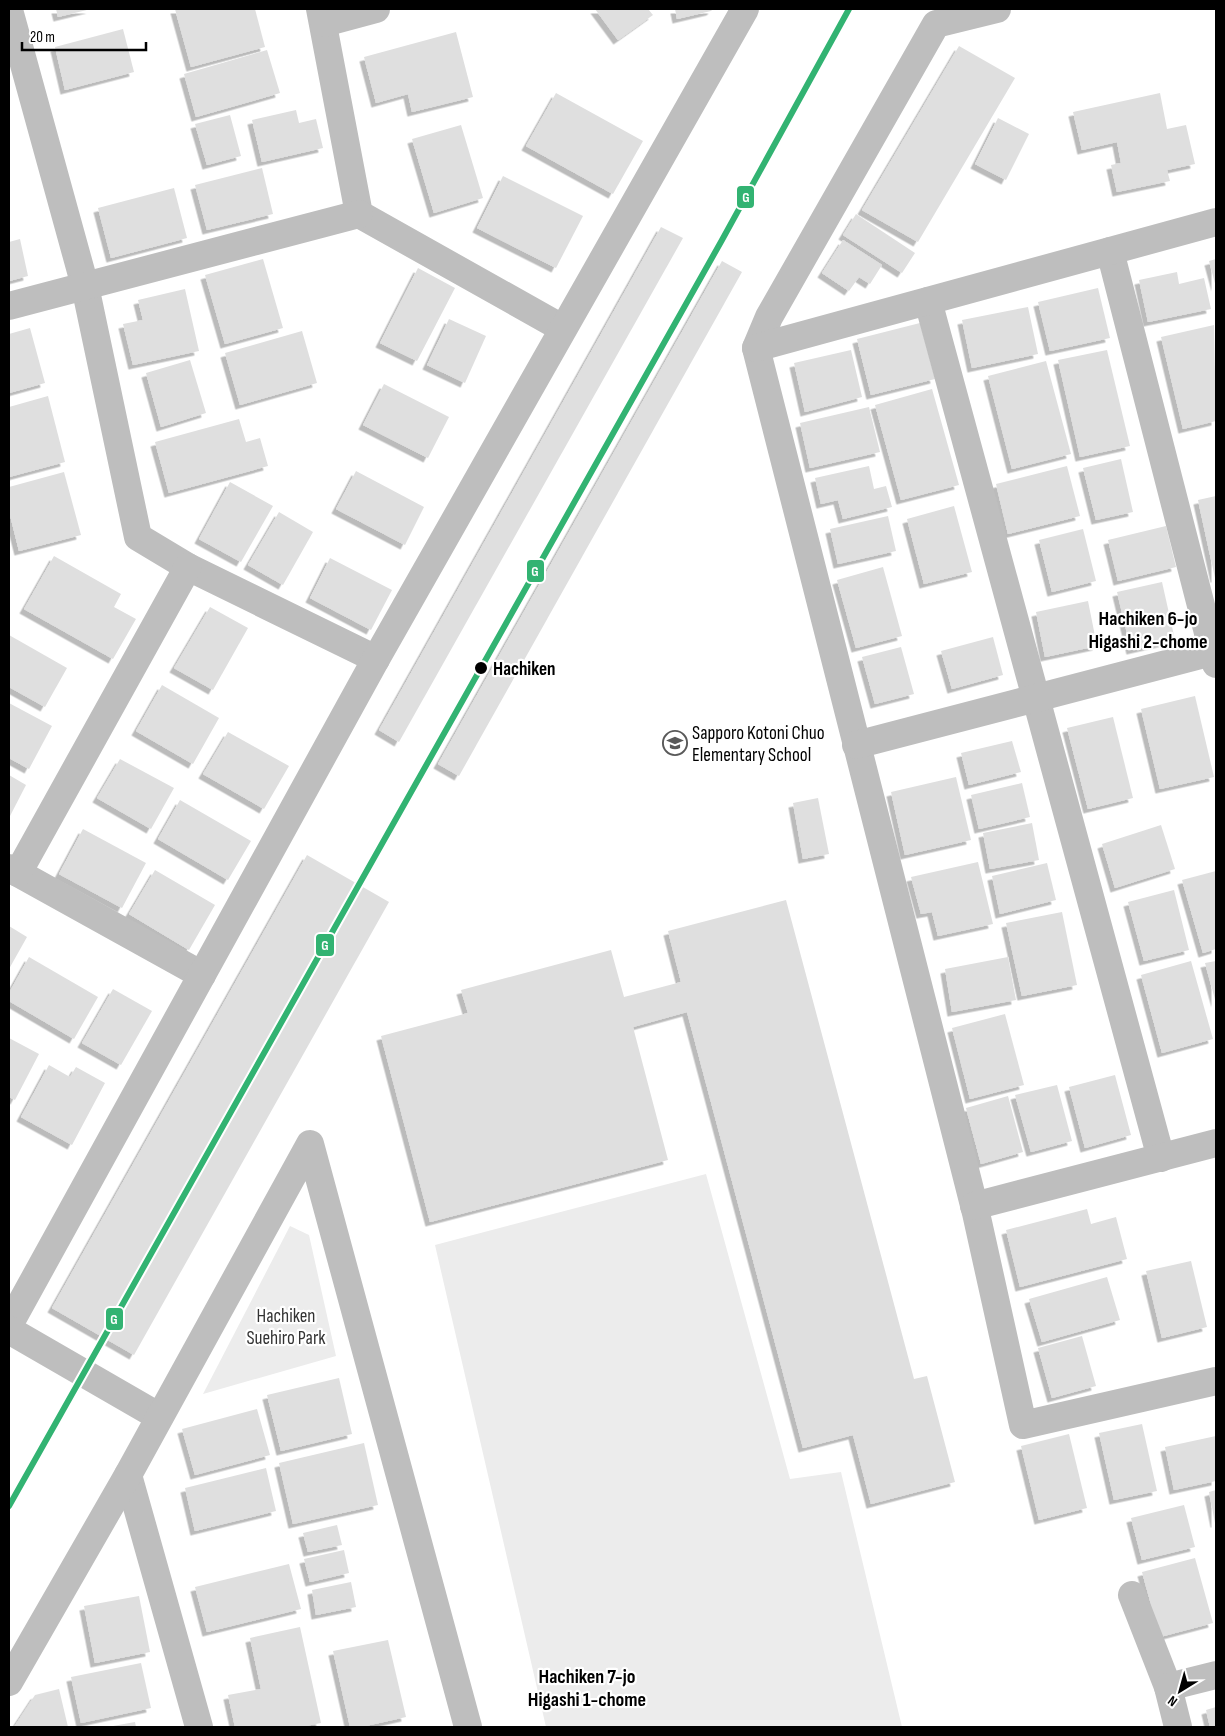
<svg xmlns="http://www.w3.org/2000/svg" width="1225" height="1736" font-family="'Sofia Sans Condensed',sans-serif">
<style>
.green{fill:#ececec}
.building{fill:#dfdfdf;filter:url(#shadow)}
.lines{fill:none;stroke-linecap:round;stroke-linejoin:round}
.street{stroke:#bebebe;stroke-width:28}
.rail-1-casing{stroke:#fff;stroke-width:10}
.rail-1{stroke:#32b372;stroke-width:6}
.stop-dot{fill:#000;stroke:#fff;stroke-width:2}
.labels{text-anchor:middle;stroke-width:4.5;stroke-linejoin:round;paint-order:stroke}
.stop-label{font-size:19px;font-weight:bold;fill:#000;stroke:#fff;text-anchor:start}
.poi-label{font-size:19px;fill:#000;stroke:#fff;text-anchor:start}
.park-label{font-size:19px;fill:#333;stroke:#fff}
.neighbourhood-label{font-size:20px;font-weight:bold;fill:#000;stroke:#fff}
.line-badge{stroke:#fff;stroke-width:2}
.badge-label{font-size:14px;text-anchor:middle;font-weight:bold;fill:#fff}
</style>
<defs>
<filter id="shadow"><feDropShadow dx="-4.5" dy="4.5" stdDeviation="0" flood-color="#0004"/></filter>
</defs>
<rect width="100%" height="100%" fill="#fff"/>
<g class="green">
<path d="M706 1174 790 1479 841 1472 902 1727H546L435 1245Z"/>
<path d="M290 1226 309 1235 336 1356 203 1394Z"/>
</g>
<g class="building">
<path d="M56 9H91L58 17Z"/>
<path d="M175 9H255L265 47 191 67Z"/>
<path d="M595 9H648L653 15 618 40Z"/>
<path d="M675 9H713L711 11 677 19Z"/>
<path d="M123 29 134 72 65 90 55 47Z"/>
<path d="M456 32 473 97 412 112 408 94 376 103 364 57Z"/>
<path d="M959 46 1015 78 918 242 862 210Z"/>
<path d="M267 50 280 93 196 117 184 74Z"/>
<path d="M556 93 643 141 613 194 526 146Z"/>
<path d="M1160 93 1167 129 1186 125 1195 164 1167 170 1170 181 1117 192 1111 165 1121 163 1117 142 1082 150 1073 112Z"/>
<path d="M296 110 299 123 316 119 323 148 262 162 252 120Z"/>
<path d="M230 115 241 156 207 165 195 124Z"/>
<path d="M998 118 1029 134 1006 180 975 164Z"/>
<path d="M461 125 483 198 434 213 412 139Z"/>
<path d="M262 168 273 214 207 230 195 185Z"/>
<path d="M503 176 583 216 556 268 477 228Z"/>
<path d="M174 188 187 238 111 258 98 208Z"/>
<path d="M856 214 915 253 902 273 843 235Z"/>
<path d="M661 227 683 238 399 742 379 730Z"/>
<path d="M20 239 28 276 9 281V242Z"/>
<path d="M843 240 882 265 870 284 859 277 849 291 822 273Z"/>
<path d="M263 259 283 328 225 344 205 275Z"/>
<path d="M1216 259V287L1209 261Z"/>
<path d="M722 261 742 272 459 776 438 764Z"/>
<path d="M418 268 455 288 417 361 380 343Z"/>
<path d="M1177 272 1179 284 1204 278 1211 309 1148 322 1139 280Z"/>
<path d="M1098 288 1110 338 1050 351 1038 302Z"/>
<path d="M185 289 199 351 133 365 123 324 143 320 138 300Z"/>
<path d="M1028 307 1038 354 972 368 962 320Z"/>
<path d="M449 319 486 336 465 383 427 365Z"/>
<path d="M920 323 935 379 871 395 857 339Z"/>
<path d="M1214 325 1216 421 1183 429 1161 337Z"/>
<path d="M30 328 45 383 9 393V334Z"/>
<path d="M302 331 317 383 240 405 225 353Z"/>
<path d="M851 350 862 397 805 412 794 363Z"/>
<path d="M1107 350 1130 446 1080 457 1058 360Z"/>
<path d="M190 360 206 413 161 427 146 373Z"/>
<path d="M1046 361 1071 454 1012 469 988 376Z"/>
<path d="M384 384 449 417 428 458 363 425Z"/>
<path d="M932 389 959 485 901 500 875 405Z"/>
<path d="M48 396 65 462 9 477V407Z"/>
<path d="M869 407 880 452 810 468 800 423Z"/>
<path d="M239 419 246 442 260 438 268 466 169 493 155 442Z"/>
<path d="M1121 459 1133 512 1096 520 1083 468Z"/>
<path d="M869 466 874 489 886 486 892 507 843 519 838 500 821 504 815 478Z"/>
<path d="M1067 466 1080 516 1008 534 996 484Z"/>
<path d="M356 471 424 507 405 545 336 509Z"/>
<path d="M64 472 81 535 19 551 9 511V487Z"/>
<path d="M230 482 273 506 241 562 199 539Z"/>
<path d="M1216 496V578H1215L1198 500Z"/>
<path d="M954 506 972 572 924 584 907 519Z"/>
<path d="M279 512 313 532 283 585 248 565Z"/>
<path d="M888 516 896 551 838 564 830 529Z"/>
<path d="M1166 526 1176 567 1118 581 1108 540Z"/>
<path d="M1083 529 1096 581 1052 592 1039 540Z"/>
<path d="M54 556 121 594 114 607 136 619 113 659 24 609Z"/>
<path d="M330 558 392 590 371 630 310 598Z"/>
<path d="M883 567 902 636 856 648 837 580Z"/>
<path d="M1162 582 1175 640 1131 650 1117 592Z"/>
<path d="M1088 601 1097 646 1045 657 1036 612Z"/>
<path d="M210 607 248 628 213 690 174 668Z"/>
<path d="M9 635 67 668 45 707 9 687Z"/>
<path d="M993 637 1003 675 952 689 941 651Z"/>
<path d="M901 647 914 694 875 704 862 657Z"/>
<path d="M162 685 219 718 193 764 136 731Z"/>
<path d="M1195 696 1214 777 1160 789 1141 709Z"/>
<path d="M9 703 52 726 29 769 9 758Z"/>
<path d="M1113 717 1133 798 1088 809 1067 728Z"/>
<path d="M228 732 289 766 264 809 203 774Z"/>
<path d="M1012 741 1021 772 969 785 961 753Z"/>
<path d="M120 759 174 788 151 829 97 798Z"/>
<path d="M9 775 26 785 9 818Z"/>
<path d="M956 777 971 840 905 855 891 792Z"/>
<path d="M1022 783 1030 817 979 829 971 795Z"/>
<path d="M818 798 829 854 803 859 793 803Z"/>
<path d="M180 800 251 841 228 880 158 839Z"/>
<path d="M1032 823 1039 860 990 869 983 833Z"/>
<path d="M1161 825 1175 869 1115 888 1102 844Z"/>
<path d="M83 829 146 863 122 908 59 874Z"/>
<path d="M307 855 389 902 134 1355 52 1308Z"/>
<path d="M978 862 993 924 938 936 932 912 921 914 911 877Z"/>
<path d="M1047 863 1056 900 1000 914 992 876Z"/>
<path d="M155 870 215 905 189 950 129 914Z"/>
<path d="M1216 871V949L1203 953 1182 880Z"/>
<path d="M1174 890 1189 950 1144 961 1128 902Z"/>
<path d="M786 900 914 1379 927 1376 955 1482 871 1504 853 1435 803 1448 687 1012 633 1027 668 1160 430 1222 381 1036 468 1013 461 990 611 950 624 997 681 982 668 931Z"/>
<path d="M1062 912 1077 985 1022 996 1006 923Z"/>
<path d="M9 926 27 937 9 969Z"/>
<path d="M29 957 98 997 74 1039 9 1001V993Z"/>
<path d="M1008 957 1016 1000 952 1012 945 969Z"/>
<path d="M1191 961 1213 1039 1162 1053 1141 975Z"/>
<path d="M1216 961V1003L1205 963Z"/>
<path d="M113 989 152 1011 121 1065 82 1043Z"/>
<path d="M1005 1014 1024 1085 970 1099 952 1028Z"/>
<path d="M9 1038 39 1054 15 1100 9 1097Z"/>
<path d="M49 1065 70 1077 76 1067 105 1083 72 1145 21 1117Z"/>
<path d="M1115 1075 1131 1135 1085 1148 1069 1087Z"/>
<path d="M1057 1085 1072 1141 1031 1152 1015 1095Z"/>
<path d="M1008 1096 1023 1152 981 1164 966 1108Z"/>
<path d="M1087 1209 1091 1224 1116 1217 1127 1259 1020 1287 1006 1230Z"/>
<path d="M1191 1261 1207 1327 1162 1338 1146 1271Z"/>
<path d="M1107 1277 1120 1320 1042 1342 1029 1299Z"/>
<path d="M1082 1336 1096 1386 1052 1398 1038 1348Z"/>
<path d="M339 1378 352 1434 281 1451 267 1395Z"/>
<path d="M257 1409 270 1455 195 1475 182 1429Z"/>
<path d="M1142 1424 1157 1491 1114 1500 1099 1433Z"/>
<path d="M1069 1434 1087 1508 1039 1520 1021 1446Z"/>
<path d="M1216 1436V1481L1174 1490 1165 1447Z"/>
<path d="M364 1443 378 1505 293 1524 279 1463Z"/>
<path d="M266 1468 276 1511 195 1531 185 1488Z"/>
<path d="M1216 1490V1523H1215L1209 1492Z"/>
<path d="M1184 1505 1195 1547 1142 1560 1131 1518Z"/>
<path d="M337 1525 342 1545 308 1552 303 1533Z"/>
<path d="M344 1550 349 1573 310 1582 304 1559Z"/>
<path d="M1195 1558 1213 1623 1160 1637 1142 1572Z"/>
<path d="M289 1564 301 1609 207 1632 195 1587Z"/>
<path d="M351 1582 356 1607 316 1615 312 1590Z"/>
<path d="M139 1596 150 1652 95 1663 84 1606Z"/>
<path d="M300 1627 321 1723 300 1727H235L228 1695 261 1689 250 1638Z"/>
<path d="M388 1640 406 1717 361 1727H350L333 1651Z"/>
<path d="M141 1663 151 1708 81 1723 71 1677Z"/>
<path d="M59 1689 68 1727H14L35 1695Z"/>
<path d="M1216 1707V1727H1210L1206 1710Z"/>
<path d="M135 1722 136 1727H113V1726Z"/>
</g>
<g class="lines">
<g class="street">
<path d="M320 9 359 214 562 328"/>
<path d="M997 9 936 24 769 317 756 348 976 1213 1023 1425 1216 1381"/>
<path d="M9 10 85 286 138 537 188 567 376 659"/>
<path d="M324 23 376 9"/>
<path d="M1110 251 1216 664"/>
<path d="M928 301 1161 1158"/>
<path d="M9 306 359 214"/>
<path d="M756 348 1216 222"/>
<path d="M856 745 1216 651"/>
<path d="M9 868 202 975"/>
<path d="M18 873 188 567"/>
<path d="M974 1206 1216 1143"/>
<path d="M9 1325 376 659 745 9"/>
<path d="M9 1330 158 1416"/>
<path d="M128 1475 199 1727"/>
<path d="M1132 1595 1168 1687 1178 1727"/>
<path d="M9 1682 128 1475 310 1144 468 1727"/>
<path d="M1168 1687 1216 1675"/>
</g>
<defs>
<path id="rail-1" d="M9 1506 722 240 849 9"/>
</defs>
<use href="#rail-1" class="rail-1-casing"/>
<use href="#rail-1" class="rail-1"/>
</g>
<defs>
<symbol id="school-ring" viewBox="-11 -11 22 22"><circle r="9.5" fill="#fff" stroke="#595959" stroke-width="1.5"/><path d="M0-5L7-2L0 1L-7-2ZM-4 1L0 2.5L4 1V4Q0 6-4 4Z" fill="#595959"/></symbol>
</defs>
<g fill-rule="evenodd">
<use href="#school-ring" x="661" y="729" width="28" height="28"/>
</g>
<circle class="stop-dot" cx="481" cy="668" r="7"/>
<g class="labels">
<g class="stop-label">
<text x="493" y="675">Hachiken</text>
</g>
<g class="poi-label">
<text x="692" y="739">Sapporo Kotoni Chuo<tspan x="692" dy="22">Elementary School</tspan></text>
</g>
<g class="park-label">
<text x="286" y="1322">Hachiken<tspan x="286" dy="22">Suehiro Park</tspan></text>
</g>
<g class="neighbourhood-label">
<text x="1148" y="625">Hachiken 6-jo<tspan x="1148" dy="23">Higashi 2-chome</tspan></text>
<text x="587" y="1683">Hachiken 7-jo<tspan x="587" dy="23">Higashi 1-chome</tspan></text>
</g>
</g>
<g class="line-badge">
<rect x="736" y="185" width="19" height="24" rx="5" fill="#32b372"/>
<rect x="526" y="559" width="19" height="24" rx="5" fill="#32b372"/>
<rect x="315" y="933" width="20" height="24" rx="5" fill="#32b372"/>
<rect x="105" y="1307" width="19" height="24" rx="5" fill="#32b372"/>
</g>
<g class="badge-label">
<text x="746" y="202">G</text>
<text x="535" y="576">G</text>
<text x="325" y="950">G</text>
<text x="114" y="1324">G</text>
</g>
<rect width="1225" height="1736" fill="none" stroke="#000000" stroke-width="20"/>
<g transform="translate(1180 1691) rotate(217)" stroke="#ffffff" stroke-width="4" paint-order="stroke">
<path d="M0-4L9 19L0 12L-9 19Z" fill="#000000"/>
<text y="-8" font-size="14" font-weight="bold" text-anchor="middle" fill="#000000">N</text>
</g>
<path d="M22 42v8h124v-8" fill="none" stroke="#000000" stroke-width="2.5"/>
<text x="30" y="42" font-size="15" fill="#000000" stroke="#ffffff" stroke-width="4" paint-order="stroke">20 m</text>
</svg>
